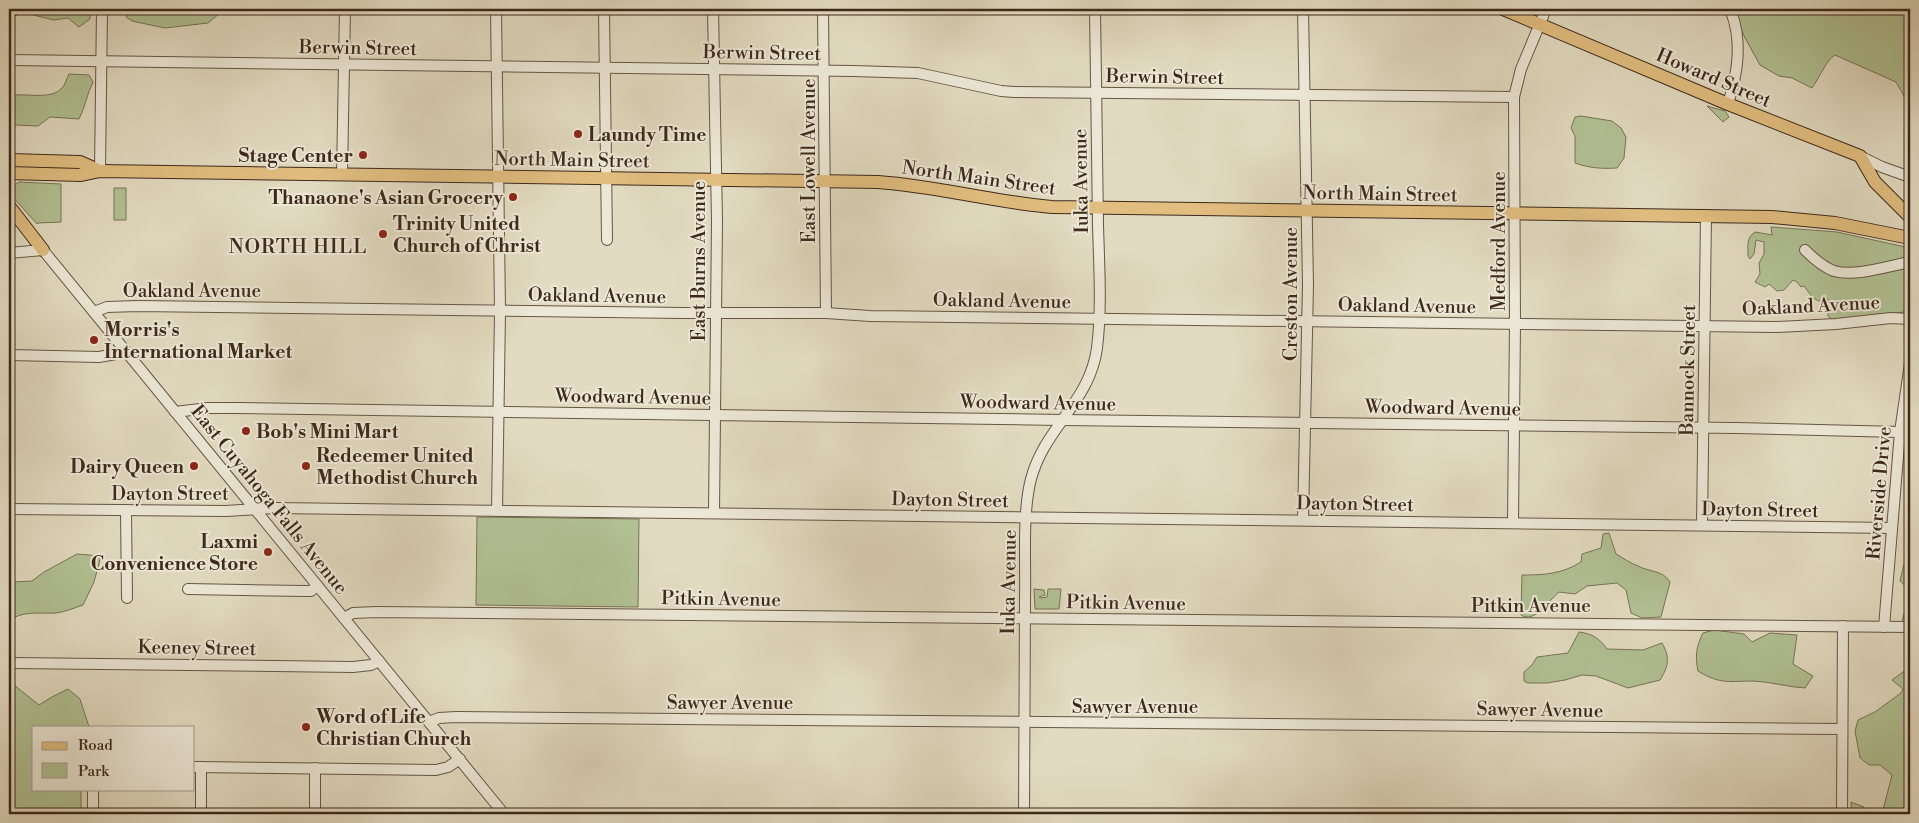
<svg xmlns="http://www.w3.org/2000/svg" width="1919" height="823" font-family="'Libre Bodoni',serif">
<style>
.green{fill:#b1c194;stroke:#787557}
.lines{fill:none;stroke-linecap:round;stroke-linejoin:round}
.minor-casing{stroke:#675644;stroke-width:12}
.major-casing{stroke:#3e291a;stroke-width:14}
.minor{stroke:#ece8d7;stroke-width:10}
.major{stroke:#e1be80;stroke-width:12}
.poi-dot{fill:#8f2418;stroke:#ece8d7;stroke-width:2}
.labels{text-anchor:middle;stroke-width:4;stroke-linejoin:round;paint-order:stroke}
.street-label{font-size:19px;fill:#3e291a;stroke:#ece8d7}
.poi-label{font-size:19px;font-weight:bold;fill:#3e291a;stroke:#ece8d7;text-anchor:start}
.neighbourhood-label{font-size:20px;letter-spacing:1px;fill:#3e291a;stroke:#ece8d7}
</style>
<rect width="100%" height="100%" fill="#e2dbc1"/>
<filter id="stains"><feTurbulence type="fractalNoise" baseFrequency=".004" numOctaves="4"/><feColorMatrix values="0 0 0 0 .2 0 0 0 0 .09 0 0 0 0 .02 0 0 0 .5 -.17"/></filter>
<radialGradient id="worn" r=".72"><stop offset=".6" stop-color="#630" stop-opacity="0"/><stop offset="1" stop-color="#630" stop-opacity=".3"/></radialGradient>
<g class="green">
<path d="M9 9H90V19L79 27 68 18 54 20 25 13 9 17Z"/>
<path d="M129 9H217L220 13 208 23 165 28 132 21 126 17Z"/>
<path d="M1733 9H1910V102L1908 103 1896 82 1835 55C1827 59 1818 80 1812 88L1792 78 1779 76 1760 65 1745 38Z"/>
<path d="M69 74 89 75 93 82C87 94 85 107 79 119L50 117 38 126 15 125 9 119V96C25 92 50 101 62 88 65 85 67 78 69 74Z"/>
<path d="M1707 106 1725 111 1729 117 1723 122Z"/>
<path d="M1581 116 1612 121 1621 128 1626 137 1624 158 1617 168C1602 169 1589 168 1575 163V136L1571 128 1575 117Z"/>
<path d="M19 182 61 184V222L38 223 37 224 11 195 13 186Z"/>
<rect x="114" y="188" width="12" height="32"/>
<path d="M1771 227 1837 232 1910 248V309L1904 312 1838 320 1831 319 1828 316V299L1819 301 1813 298 1804 286 1801 287 1797 282 1793 280 1784 290 1777 291 1769 284 1765 287 1755 282 1760 274 1759 263 1764 254V242L1756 240 1754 254 1750 259 1748 256C1748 246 1746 238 1755 232L1772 235Z"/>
<path d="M477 517 639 519 638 607 476 605Z"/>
<path d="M1609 533 1616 554C1623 558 1630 563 1638 566 1649 572 1663 570 1670 582L1661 617 1642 618 1631 613 1626 590 1617 583 1587 586 1575 594 1559 592C1549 600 1535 624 1521 615L1522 575C1544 575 1562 574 1581 562L1582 554 1601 548 1603 534Z"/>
<path d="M77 554 101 556 94 582 83 605C74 608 65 612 56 613 41 614 19 610 9 622V575L13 582 32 581 44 572Z"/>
<path d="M1910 558V590L1900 581 1904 564Z"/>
<path d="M1034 589 1044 590 1045 595 1039 597 1040 598 1047 597 1048 589H1061L1059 609H1035Z"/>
<path d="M1910 601V640C1897 626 1903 615 1910 601Z"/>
<path d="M1714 630 1744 634 1752 642 1770 633 1797 635 1793 664 1813 676 1805 688C1788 687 1771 682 1754 681 1731 681 1720 685 1698 671 1695 656 1696 647 1703 633Z"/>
<path d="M1579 632C1593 634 1599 638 1607 649L1643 650 1662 643C1670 657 1669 666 1660 680L1628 688 1596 676 1582 675 1565 680 1547 683H1528L1524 681V672L1532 665 1537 657 1568 653Z"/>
<path d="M1910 667V814H1882L1892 775 1880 765H1869L1860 758 1855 731 1858 720 1875 712 1901 693 1903 689 1892 680Z"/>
<path d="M9 669 14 685 39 705 52 697 68 689 80 699 89 727H34V789H81V814H9Z"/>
<path d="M1851 802 1864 807 1865 814H1852Z"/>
</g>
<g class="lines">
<defs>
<g id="minor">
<path d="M496 9 500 311 497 511"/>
<path d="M604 9 607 240"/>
<path d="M713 9 717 221 714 513"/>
<path d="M823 9 826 313"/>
<path d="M9 60 853 71 918 73 1001 91 1014 92 1514 97"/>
<path d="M1728 104C1738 72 1743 40 1730 9"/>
<path d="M1860 156 1882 167 1910 177"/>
<path d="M100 171 102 9"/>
<path d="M342 175 345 9"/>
<path d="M1805 250C1813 258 1823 267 1834 271 1855 277 1889 266 1910 262"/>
<path d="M9 253 43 250 504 814"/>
<path d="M94 312 107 307 138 306 683 313H826L870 316 1776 327 1836 324 1891 318 1910 319"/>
<path d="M9 355 99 357 127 352"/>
<path d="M175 412 208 408H238L1062 420 1736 428 1900 432"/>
<path d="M9 509 226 511 274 508 1892 528"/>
<path d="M126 510 127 598"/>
<path d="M1303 520 1308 285 1303 9"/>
<path d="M1513 523 1515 324 1514 97 1521 69 1546 9"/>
<path d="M1702 525 1706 215"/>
<path d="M188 589 305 591H311L317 586"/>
<path d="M344 618 353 613 377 612 1910 627"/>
<path d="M1884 627 1900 432 1910 363"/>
<path d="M12 663 353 667 371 665 379 661"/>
<path d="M429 722 439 718 456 717 1842 729"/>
<path d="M194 767 436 770 448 767 460 759"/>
<path d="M93 789V814"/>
<path d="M201 814V767"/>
<path d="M315 814V768"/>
<path d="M1024 814C1024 743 1025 671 1025 599 1026 564 1022 513 1031 479 1044 428 1090 402 1097 348 1102 307 1099 265 1098 224 1097 152 1096 80 1095 9"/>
<path d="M1842 814 1843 626"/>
</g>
<g id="major">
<path d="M1503 9 1728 104 1860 156 1875 182 1910 217"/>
<path d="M9 160 80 162 100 171"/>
<path d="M9 173 81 175 100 171 878 182C936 186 993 202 1052 207L1772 217 1835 223 1910 238"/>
<path d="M9 206 43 250"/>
</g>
</defs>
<use href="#minor" class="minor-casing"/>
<use href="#major" class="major-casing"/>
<use href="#minor" class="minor"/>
<use href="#major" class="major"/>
</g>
<g class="poi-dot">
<circle cx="578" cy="134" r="5"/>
<circle cx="363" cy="155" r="5"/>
<circle cx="513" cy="197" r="5"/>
<circle cx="383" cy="234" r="5"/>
<circle cx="94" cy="340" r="5"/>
<circle cx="246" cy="431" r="5"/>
<circle cx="194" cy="466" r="5"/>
<circle cx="306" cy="466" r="5"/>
<circle cx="268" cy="552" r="5"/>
<circle cx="306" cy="727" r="5"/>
</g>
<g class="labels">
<g class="street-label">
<text transform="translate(358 47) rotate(1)" y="7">Berwin Street</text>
<text transform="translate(762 52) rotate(1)" y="7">Berwin Street</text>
<text transform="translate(1165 76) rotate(1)" y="7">Berwin Street</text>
<text transform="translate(1714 77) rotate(23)" y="7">Howard Street</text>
<text transform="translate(572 159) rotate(1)" y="7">North Main Street</text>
<text transform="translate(808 161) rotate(-90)" y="7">East Lowell Avenue</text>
<text transform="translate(979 177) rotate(8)" y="7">North Main Street</text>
<text transform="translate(1080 181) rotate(-91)" y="7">Iuka Avenue</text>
<text transform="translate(1380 193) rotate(1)" y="7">North Main Street</text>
<text transform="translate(1498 241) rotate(-90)" y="7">Medford Avenue</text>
<text transform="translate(698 261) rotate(-90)" y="7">East Burns Avenue</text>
<text x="192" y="297">Oakland Avenue</text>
<text transform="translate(1290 294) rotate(-90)" y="7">Creston Avenue</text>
<text transform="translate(597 295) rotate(1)" y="7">Oakland Avenue</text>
<text transform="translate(1002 300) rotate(1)" y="7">Oakland Avenue</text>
<text transform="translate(1407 305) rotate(1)" y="7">Oakland Avenue</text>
<text transform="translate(1811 305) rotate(-3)" y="7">Oakland Avenue</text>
<text transform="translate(1687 370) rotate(-89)" y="7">Bannock Street</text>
<text transform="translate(633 396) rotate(1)" y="7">Woodward Avenue</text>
<text transform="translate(1038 402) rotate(1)" y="7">Woodward Avenue</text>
<text transform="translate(1443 407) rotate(1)" y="7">Woodward Avenue</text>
<text x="170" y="500">Dayton Street</text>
<text transform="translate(1878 493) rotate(-85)" y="7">Riverside Drive</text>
<text transform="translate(270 499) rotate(51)" y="7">East Cuyahoga Falls Avenue</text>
<text transform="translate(950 499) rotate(1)" y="7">Dayton Street</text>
<text transform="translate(1355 503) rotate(1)" y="7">Dayton Street</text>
<text transform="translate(1760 509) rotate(1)" y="7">Dayton Street</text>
<text transform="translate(1008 582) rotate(-89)" y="7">Iuka Avenue</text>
<text transform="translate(721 598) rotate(1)" y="7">Pitkin Avenue</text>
<text transform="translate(1126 602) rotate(1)" y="7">Pitkin Avenue</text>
<text x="1531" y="612">Pitkin Avenue</text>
<text transform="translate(197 647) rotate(1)" y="7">Keeney Street</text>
<text x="730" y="709">Sawyer Avenue</text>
<text x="1135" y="713">Sawyer Avenue</text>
<text transform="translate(1540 709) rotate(1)" y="7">Sawyer Avenue</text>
</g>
<g class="poi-label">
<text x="588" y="141">Laundy Time</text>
<text x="353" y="162" text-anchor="end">Stage Center</text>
<text x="503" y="204" text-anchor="end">Thanaone's Asian Grocery</text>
<text x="393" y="230">Trinity United<tspan x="393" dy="22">Church of Christ</tspan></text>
<text x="104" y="336">Morris's<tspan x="104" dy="22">International Market</tspan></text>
<text x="256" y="438">Bob's Mini Mart</text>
<text x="316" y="462">Redeemer United<tspan x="316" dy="22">Methodist Church</tspan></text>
<text x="184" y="473" text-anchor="end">Dairy Queen</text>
<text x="258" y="548" text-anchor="end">Laxmi<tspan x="258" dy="22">Convenience Store</tspan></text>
<text x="316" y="723">Word of Life<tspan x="316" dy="22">Christian Church</tspan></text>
</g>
<g class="neighbourhood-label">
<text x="298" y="253">NORTH HILL</text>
</g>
</g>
<rect width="1919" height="823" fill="none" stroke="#e2dbc1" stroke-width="30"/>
<rect x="10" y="10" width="1899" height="803" fill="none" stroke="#3e291a" stroke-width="2.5"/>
<rect x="15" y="15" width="1889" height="793" fill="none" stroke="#3e291a"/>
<rect x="32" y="726" width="162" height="65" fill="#ece8d7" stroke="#a69c8b"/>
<rect x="42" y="742" width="25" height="8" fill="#e1be80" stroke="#a69c8b"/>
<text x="78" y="750" font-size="15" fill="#3e291a">Road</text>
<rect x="42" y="763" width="25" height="15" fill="#b1c194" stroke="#a69c8b"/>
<text x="78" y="776" font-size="15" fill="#3e291a">Park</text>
<rect width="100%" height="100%" filter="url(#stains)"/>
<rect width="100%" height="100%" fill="url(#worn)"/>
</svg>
